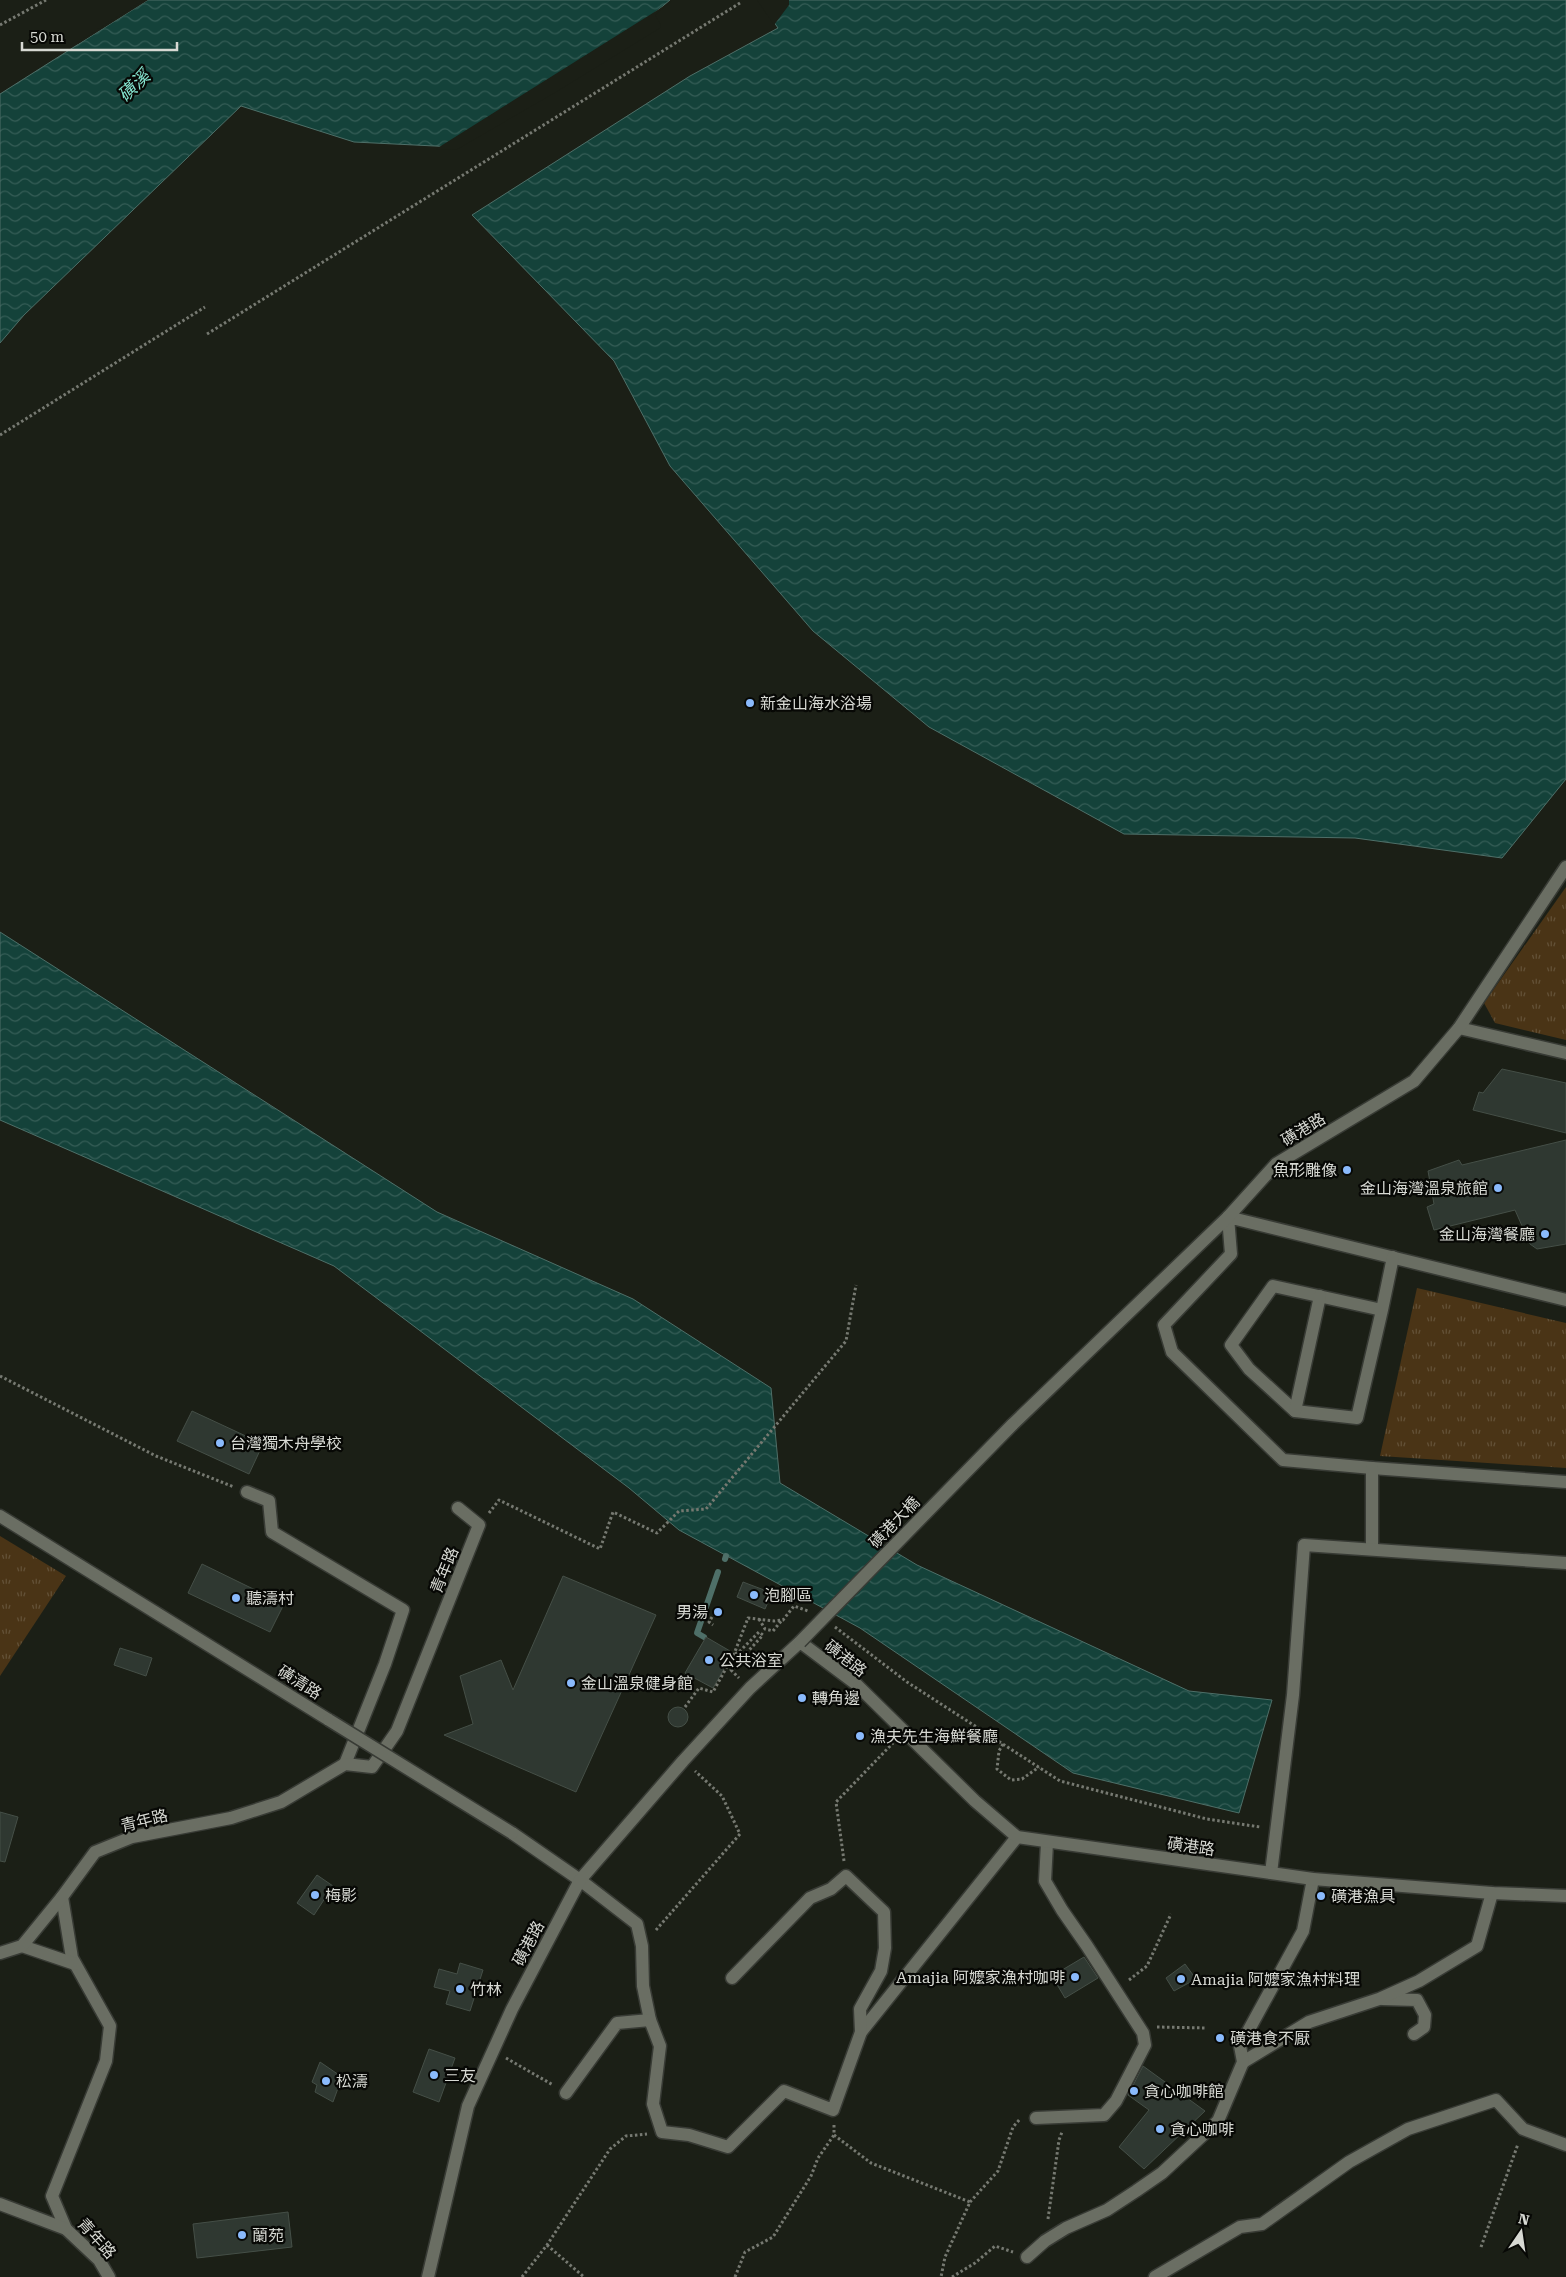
<svg xmlns="http://www.w3.org/2000/svg" width="1566" height="2277" font-family="'Roboto Serif','Noto Sans TC',serif">
<style>
.grass{fill:url(#grass-tufts)}
.water{fill:url(#water-waves);stroke:#4e6f68}
.pier{fill:#1b1f16}
.lines{fill:none;stroke-linecap:round;stroke-linejoin:round}
.stream{stroke:#4e6f68;stroke-width:6}
.building{fill:#2f3831;stroke:#454f47}
.minor-casing{stroke:#383b35;stroke-width:15}
.path{stroke:#767971;stroke-width:3;stroke-dasharray:2.5 2.5;stroke-linecap:butt}
.minor{stroke:#6a6e63;stroke-width:12}
.minor-bridge-casing{stroke:#383b35;stroke-width:15;stroke-linecap:butt}
.minor-bridge{stroke:#6a6e63;stroke-width:12}
.poi-dot{fill:#8abafc;stroke:#070805;stroke-width:2}
.labels{text-anchor:middle;stroke-width:4.5;stroke-linejoin:round;paint-order:stroke}
.poi-label{font-size:16px;fill:#d7d9d3;stroke:#070805;text-anchor:start}
.street-label{font-size:16px;fill:#d7d9d3;stroke:#070805}
.water-label{font-size:18px;font-style:italic;fill:#85e4cf;stroke:#070805}
</style>
<defs>
<pattern id="grass-tufts" width="24" height="20" patternUnits="userSpaceOnUse" patternTransform="scale(1.25)"><rect width="24" height="20" fill="#4a3416"/><path d="M3 7l-1-3M5 7V3M7 7l1-3M15 17l-1-3M17 17v-4M19 17l1-3" fill="none" stroke="#635137"/></pattern>
<pattern id="water-waves" width="16" height="10" patternUnits="userSpaceOnUse" patternTransform="scale(1.25)"><rect width="16" height="10" fill="#14423a"/><path d="M0 5q4-4 8 0t8 0" fill="none" stroke="#355d56"/></pattern>
</defs>
<rect width="100%" height="100%" fill="#1b1f16"/>
<g class="grass">
<path d="M1566 887V1040L1495 1023 1484 1003Z"/>
<path d="M1417 1288 1566 1323V1468L1380 1456Z"/>
<path d="M0 1536 66 1576 0 1676Z"/>
</g>
<g class="water">
<path d="M148 0H670L652 15 455 147 354 142 241 106 24 315 0 343V94Z"/>
<path d="M759 0H1566V779L1502 858 1355 838 1124 834 929 727 813 631 670 466 614 361 472 215 690 76 778 28Z"/>
<path d="M0 932 437 1212 633 1299 771 1388 780 1483 917 1565 1189 1691 1272 1700 1239 1813 1073 1773 860 1628 679 1530 629 1488 334 1266 0 1120Z"/>
</g>
<g class="pier">
<path d="M143 0H148L78 44 76 43Z"/>
<path d="M757 0H789V5L774 25Z"/>
<path d="M672 1 655 15 661 25 660 28 556 92 456 150 436 149Z"/>
</g>
<g class="lines">
<g class="stream">
<path d="M725 1559 726 1556"/>
<path d="M704 1637 697 1633 718 1572"/>
</g>
</g>
<g class="building">
<path d="M1502 1069 1566 1083V1133L1473 1110 1479 1092 1483 1093Z"/>
<path d="M1566 1140V1244L1537 1249 1530 1244 1515 1210 1434 1230 1427 1207 1434 1204 1428 1171 1459 1160 1462 1165Z"/>
<path d="M192 1411 263 1444 249 1474 177 1441Z"/>
<path d="M202 1564 284 1604 270 1632 188 1593Z"/>
<path d="M563 1576 656 1615 576 1792 444 1735 473 1724 460 1676 501 1660 513 1690Z"/>
<path d="M743 1582 772 1593 765 1609 737 1597Z"/>
<path d="M706 1637 730 1651 721 1668 724 1669 713 1688 685 1673Z"/>
<path d="M120 1648 152 1658 146 1676 114 1665Z"/>
<circle cx="678" cy="1717" r="10"/>
<path d="M0 1812 18 1817 5 1862 0 1861Z"/>
<path d="M317 1875 333 1886 314 1915 297 1903Z"/>
<path d="M1084 1957 1098 1978 1065 1998 1052 1976Z"/>
<path d="M460 1963 483 1970 470 2011 446 2004 450 1991 434 1987 439 1969 457 1974Z"/>
<path d="M1185 1964 1196 1979 1174 1991 1166 1978Z"/>
<path d="M429 2049 455 2058 439 2102 413 2092Z"/>
<path d="M320 2062 342 2077 333 2102 315 2092 317 2085 312 2082Z"/>
<path d="M1143 2066 1205 2111 1144 2169 1119 2147 1149 2110 1128 2095Z"/>
<path d="M288 2212 292 2247 197 2258 193 2224Z"/>
</g>
<g class="lines">
<defs>
<g id="minor">
<path d="M1459 1028 1566 1053"/>
<path d="M1566 1300 1228 1217 1231 1254 1164 1325 1172 1352 1283 1460 1372 1468 1566 1482"/>
<path d="M1382 1310 1357 1418 1295 1411 1249 1369 1231 1345 1273 1286 1382 1310 1393 1257"/>
<path d="M1295 1411 1320 1296"/>
<path d="M1012 1425 1228 1217 1276 1164 1414 1081 1459 1028 1566 867"/>
<path d="M247 1492 269 1501 272 1532 403 1610 385 1664 345 1764"/>
<path d="M0 1516 329 1720"/>
<path d="M1372 1549V1468"/>
<path d="M512 1833 580 1880 637 1924 642 1946 643 1986 650 2020 660 2046 653 2104 662 2132 689 2135 728 2147 784 2091 833 2110 861 2032 1017 1837"/>
<path d="M1271 1873 1293 1695 1304 1545 1566 1563"/>
<path d="M62 1897 72 1958 110 2026 106 2061 52 2196 66 2229 99 2260 109 2277"/>
<path d="M22 1946 75 1964"/>
<path d="M0 1953 22 1946 62 1897 95 1852 132 1837 231 1818 281 1802 345 1764 372 1767 397 1731 479 1525 458 1508"/>
<path d="M732 1978 810 1898 831 1889 846 1876 884 1912 885 1948 881 1971 860 2009 861 2032"/>
<path d="M1382 1999 1417 2000 1425 2015 1424 2027 1414 2034"/>
<path d="M1243 2062 1309 2022 1379 1999 1419 1981 1477 1946 1492 1893"/>
<path d="M566 2093 617 2023 650 2020"/>
<path d="M1036 2118 1104 2115 1116 2101 1145 2045 1143 2033 1087 1946 1062 1910 1045 1881 1047 1843"/>
<path d="M0 2204 66 2229"/>
<path d="M1027 2257 1045 2241 1066 2228 1107 2210 1136 2191 1162 2173 1218 2121 1243 2062 1240 2046 1303 1931 1313 1879"/>
<path d="M428 2277 468 2106 512 2009 580 1880 683 1761 750 1688 800 1642 856 1684 975 1801 1017 1837 1313 1879 1492 1893 1566 1896"/>
<path d="M1155 2277 1240 2227 1262 2224 1349 2162 1408 2129 1496 2100 1523 2129 1566 2145"/>
</g>
</defs>
<use href="#minor" class="minor-casing"/>
<g class="path">
<path d="M0 25 46 0"/>
<path d="M207 334 740 3"/>
<path d="M0 435 205 307"/>
<path d="M0 1376 156 1456 234 1487"/>
<path d="M489 1513 499 1500 600 1549 613 1512 657 1533 679 1511 706 1509 846 1341 856 1285"/>
<path d="M712 1617 709 1622 713 1625"/>
<path d="M759 1619 765 1629 773 1631 782 1620"/>
<path d="M835 1627 907 1682 1060 1781 1207 1819 1260 1827"/>
<path d="M735 1654 740 1651 759 1632 763 1635 731 1670 739 1678"/>
<path d="M685 1707 699 1688 713 1692 734 1654 748 1618 774 1621 783 1620 794 1606 808 1611"/>
<path d="M1003 1744 999 1751 997 1769 1011 1780 1022 1779 1039 1767"/>
<path d="M844 1861 836 1802 893 1743"/>
<path d="M656 1930 740 1834 722 1796 695 1771"/>
<path d="M1129 1980 1147 1966 1171 1914"/>
<path d="M1157 2027 1207 2028"/>
<path d="M506 2058 553 2085"/>
<path d="M834 2125V2135L871 2163 970 2202 945 2257 941 2277"/>
<path d="M970 2202 998 2171 1013 2127 1020 2119"/>
<path d="M1048 2219 1059 2140 1062 2132"/>
<path d="M547 2245 584 2277"/>
<path d="M1481 2247 1518 2144"/>
<path d="M522 2277 547 2245 610 2149 626 2136 647 2134"/>
<path d="M735 2277 745 2252 773 2237 811 2176 818 2158 834 2135"/>
<path d="M952 2277 975 2263 995 2246 1013 2252"/>
</g>
<use href="#minor" class="minor"/>
<defs>
<g id="minor-bridge">
<path d="M800 1642 1012 1425"/>
<path d="M329 1720 512 1833"/>
</g>
</defs>
<use href="#minor-bridge" class="minor-bridge-casing"/>
<use href="#minor-bridge" class="minor-bridge"/>
</g>
<g class="poi-dot">
<circle cx="750" cy="703" r="5"/>
<circle cx="1347" cy="1170" r="5"/>
<circle cx="1498" cy="1188" r="5"/>
<circle cx="1545" cy="1234" r="5"/>
<circle cx="220" cy="1443" r="5"/>
<circle cx="754" cy="1595" r="5"/>
<circle cx="236" cy="1598" r="5"/>
<circle cx="718" cy="1612" r="5"/>
<circle cx="709" cy="1660" r="5"/>
<circle cx="571" cy="1683" r="5"/>
<circle cx="802" cy="1698" r="5"/>
<circle cx="860" cy="1736" r="5"/>
<circle cx="315" cy="1895" r="5"/>
<circle cx="1321" cy="1896" r="5"/>
<circle cx="1075" cy="1977" r="5"/>
<circle cx="1181" cy="1979" r="5"/>
<circle cx="460" cy="1989" r="5"/>
<circle cx="1220" cy="2038" r="5"/>
<circle cx="434" cy="2075" r="5"/>
<circle cx="326" cy="2081" r="5"/>
<circle cx="1134" cy="2091" r="5"/>
<circle cx="1160" cy="2129" r="5"/>
<circle cx="242" cy="2235" r="5"/>
</g>
<g class="labels">
<g class="poi-label">
<text x="760" y="709">新金山海水浴場</text>
<text x="1337" y="1176" text-anchor="end">魚形雕像</text>
<text x="1488" y="1194" text-anchor="end">金山海灣溫泉旅館</text>
<text x="1535" y="1240" text-anchor="end">金山海灣餐廳</text>
<text x="230" y="1449">台灣獨木舟學校</text>
<text x="764" y="1601">泡腳區</text>
<text x="246" y="1604">聽濤村</text>
<text x="708" y="1618" text-anchor="end">男湯</text>
<text x="719" y="1666">公共浴室</text>
<text x="581" y="1689">金山溫泉健身館</text>
<text x="812" y="1704">轉角邊</text>
<text x="870" y="1742">漁夫先生海鮮餐廳</text>
<text x="325" y="1901">梅影</text>
<text x="1331" y="1902">磺港漁具</text>
<text x="1065" y="1983" text-anchor="end">Amajia 阿嬤家漁村咖啡</text>
<text x="1191" y="1985">Amajia 阿嬤家漁村料理</text>
<text x="470" y="1995">竹林</text>
<text x="1230" y="2044">磺港食不厭</text>
<text x="444" y="2081">三友</text>
<text x="336" y="2087">松濤</text>
<text x="1144" y="2097">貪心咖啡館</text>
<text x="1170" y="2135">貪心咖啡</text>
<text x="252" y="2241">蘭苑</text>
</g>
<g class="street-label">
<text transform="translate(1303 1129) rotate(-31)" y="6">磺港路</text>
<text transform="translate(894 1522) rotate(-46)" y="6">磺港大橋</text>
<text transform="translate(444 1570) rotate(-68)" y="6">青年路</text>
<text transform="translate(846 1658) rotate(38)" y="6">磺港路</text>
<text transform="translate(300 1682) rotate(32)" y="6">磺清路</text>
<text transform="translate(144 1820) rotate(-14)" y="6">青年路</text>
<text transform="translate(1191 1846) rotate(8)" y="6">磺港路</text>
<text transform="translate(528 1943) rotate(-62)" y="6">磺港路</text>
<text transform="translate(97 2238) rotate(48)" y="6">青年路</text>
</g>
<g class="water-label">
<text transform="translate(134 86) rotate(-44)" y="6">磺溪</text>
</g>
</g>
<g transform="translate(1521 2232) rotate(13)" stroke="#070805" stroke-width="4" paint-order="stroke">
<path d="M0-4L9 19L0 12L-9 19Z" fill="#d7d9d3"/>
<text y="-8" font-size="14" font-weight="bold" text-anchor="middle" fill="#d7d9d3">N</text>
</g>
<path d="M22 42v8h155v-8" fill="none" stroke="#d7d9d3" stroke-width="2.5"/>
<text x="30" y="42" font-size="15" fill="#d7d9d3" stroke="#070805" stroke-width="4" paint-order="stroke">50 m</text>
</svg>
